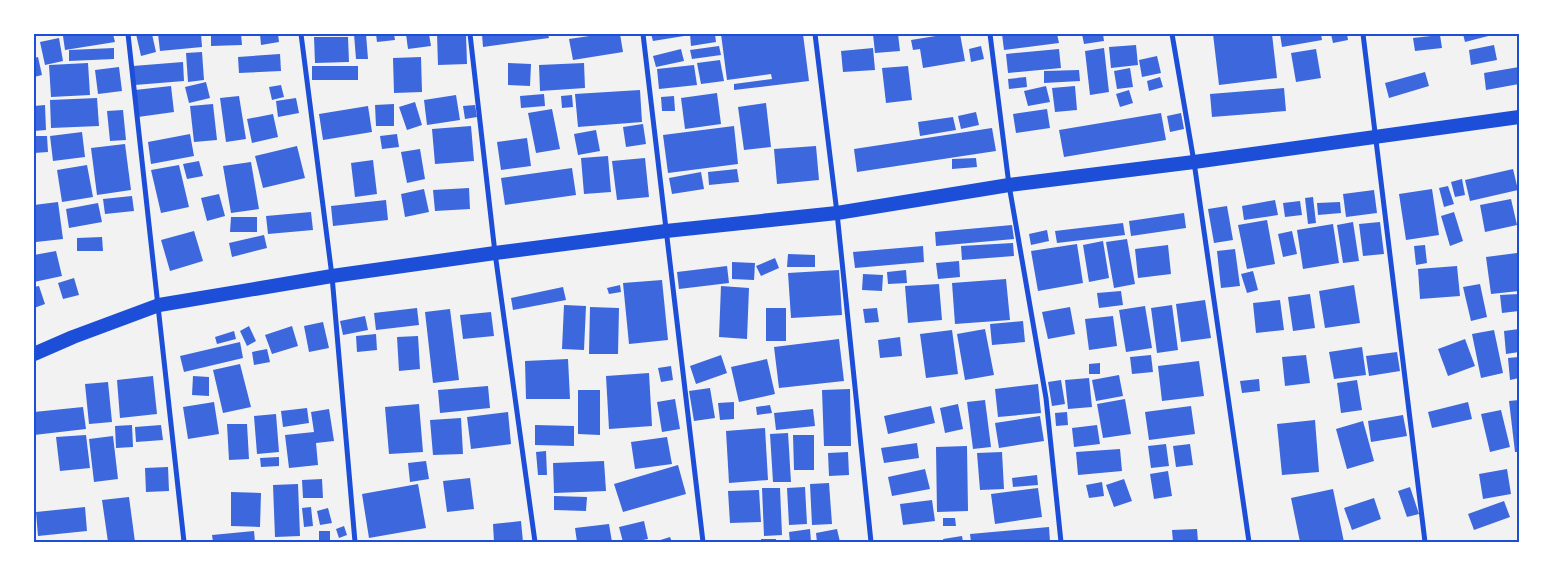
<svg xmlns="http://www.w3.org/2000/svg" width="1553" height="576" font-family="'Times New Roman',serif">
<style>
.building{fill:#3d67dc}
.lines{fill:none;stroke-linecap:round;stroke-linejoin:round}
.minor{stroke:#1d4ed8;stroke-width:5}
.trunk{stroke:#1d4ed8;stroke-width:14}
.neatline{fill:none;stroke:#1d4ed8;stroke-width:2}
</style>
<rect width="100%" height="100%" fill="#f2f2f2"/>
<g class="building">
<path d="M77 34H113L115 42 65 50 63 36Z"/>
<path d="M136 34H152L156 52 141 56Z"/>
<path d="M158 34H201L202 47 160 51Z"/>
<path d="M211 34H241L242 45 211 46Z"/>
<path d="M260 34H278L279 42 261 45Z"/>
<path d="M354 34H366L368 59H356Z"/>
<path d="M376 34H394L395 40 377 42Z"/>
<path d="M406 34H429L431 46 408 49Z"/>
<path d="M437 34H466L467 64 438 65Z"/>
<path d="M482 34H548L549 38 483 47Z"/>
<path d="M603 34H620L623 52 573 60 569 39Z"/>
<path d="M651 34H684V36L653 41Z"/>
<path d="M690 34H715L716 42 691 46Z"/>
<path d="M721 34H803L809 81 734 90V84L772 79 771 74 727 80Z"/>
<path d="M873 34H898L900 51 875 53Z"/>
<path d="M948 34H960L965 61 923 68 920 49 913 50 911 40Z"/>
<path d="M1002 34H1057L1059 43 1004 50Z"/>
<path d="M1082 34H1103L1104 41 1084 44Z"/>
<path d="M1213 34H1272L1277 78 1219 85Z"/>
<path d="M1280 34H1321L1322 40 1282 47Z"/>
<path d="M1331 34H1347L1348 40 1333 43Z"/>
<path d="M1463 34H1496L1465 42Z"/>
<path d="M1440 35 1442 48 1415 51 1413 38Z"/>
<path d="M314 37H348L349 62 315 63Z"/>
<path d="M59 38 63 61 45 65 40 42Z"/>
<path d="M1136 45 1138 65 1111 68 1109 47Z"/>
<path d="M1494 45 1497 60 1471 65 1469 50Z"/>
<path d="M719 46 721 55 692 59 690 50Z"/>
<path d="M981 46 984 59 971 62 969 49Z"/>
<path d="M114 48V59L69 61V50Z"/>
<path d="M873 48 875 70 843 72 841 51Z"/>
<path d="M1104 48 1109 92 1090 95 1085 51Z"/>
<path d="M681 49 684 61 656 67 653 56Z"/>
<path d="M1059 49 1061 68 1008 73 1006 54Z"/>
<path d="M1316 49 1321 78 1296 82 1291 53Z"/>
<path d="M202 52 204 80 188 82 186 53Z"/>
<path d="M280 54 281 71 239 73 238 57Z"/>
<path d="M1157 56 1161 73 1142 77 1139 60Z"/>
<path d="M38 57 42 75 34 77V58Z"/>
<path d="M421 57 422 92 394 93 393 58Z"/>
<path d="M720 60 724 81 701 84 697 63Z"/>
<path d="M183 62 184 81 135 85 133 66Z"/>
<path d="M88 63 90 95 51 97 49 65Z"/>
<path d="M508 63 531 64 530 86 508 85Z"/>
<path d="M584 63 585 88 540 91 539 65Z"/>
<path d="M694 65 697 85 659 89 657 69Z"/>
<rect x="312" y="66" width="46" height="14"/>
<path d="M908 66 912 100 886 103 882 68Z"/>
<path d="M119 67 122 91 98 94 95 70Z"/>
<path d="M1519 67V84L1486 90 1484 73Z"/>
<path d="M1130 68 1133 87 1117 89 1114 71Z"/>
<path d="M1079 70 1080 81 1044 83V71Z"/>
<path d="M1425 72 1429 86 1389 98 1385 83Z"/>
<path d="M1026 77 1027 87 1009 89 1008 79Z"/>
<path d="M1160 77 1163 87 1149 91 1147 81Z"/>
<path d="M206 82 210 98 189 103 185 87Z"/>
<path d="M281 85 284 97 272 100 269 87Z"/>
<path d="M171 86 174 112 138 117 135 90Z"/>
<path d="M1046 86 1050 102 1028 106 1024 91Z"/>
<path d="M1075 86 1077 110 1055 112 1052 88Z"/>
<path d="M1284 88 1286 111 1212 117 1210 94Z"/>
<path d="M640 90 642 122 578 127 575 94Z"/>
<path d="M1129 90 1133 103 1120 107 1116 94Z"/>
<path d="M717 93 721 124 685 129 681 98Z"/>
<path d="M544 94 545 106 521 108 520 96Z"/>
<path d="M456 95 460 120 427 125 424 100Z"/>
<path d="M572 95 573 107 562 108 561 96Z"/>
<path d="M239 96 246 139 226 142 220 98Z"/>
<path d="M674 96 675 111H662L661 97Z"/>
<path d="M97 98 99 126 51 128 50 100Z"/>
<path d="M296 98 299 113 278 117 276 101Z"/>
<path d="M415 102 422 125 407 130 399 107Z"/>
<path d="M766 103 771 147 744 150 738 107Z"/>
<path d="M213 104 217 140 194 142 190 106Z"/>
<path d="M394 104V126H376L375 105Z"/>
<path d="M45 105 46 130 34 131V106Z"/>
<path d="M475 105 477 117 465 119 463 106Z"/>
<path d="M368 106 372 132 323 140 319 114Z"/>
<path d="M552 109 560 149 536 153 528 113Z"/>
<path d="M1047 109 1050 128 1016 133 1013 114Z"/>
<path d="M123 110 126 140 110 141 107 111Z"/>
<path d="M976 112 979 125 961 129 958 116Z"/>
<path d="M1161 113 1166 140 1064 157 1059 130Z"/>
<path d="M1181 113 1184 129 1170 132 1167 116Z"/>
<path d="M273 114 278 137 252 143 247 119Z"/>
<path d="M953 117 956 130 920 136 918 122Z"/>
<path d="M643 124 646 144 626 147 623 127Z"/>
<path d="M471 126 474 161 435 164 432 129Z"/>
<path d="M734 126 738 164 668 173 663 135Z"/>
<path d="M992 128 996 151 857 172 854 149Z"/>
<path d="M596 130 600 151 578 155 574 134Z"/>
<path d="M82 132 85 157 53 161 50 136Z"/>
<path d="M190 134 194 156 151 164 148 142Z"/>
<path d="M397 134 399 147 382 149 380 136Z"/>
<path d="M34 136H47L48 152 34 153Z"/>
<path d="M527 138 531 166 501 170 497 142Z"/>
<path d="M125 144 131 190 97 195 91 148Z"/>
<path d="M297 146 305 178 263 188 255 156Z"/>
<path d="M816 146 819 180 777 184 774 149Z"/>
<path d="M420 149 425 179 407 183 401 152Z"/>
<path d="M608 156 611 192 584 194 581 158Z"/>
<path d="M645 158 649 197 617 200 612 161Z"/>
<path d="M976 158 977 167 952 169V159Z"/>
<path d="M373 160 377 194 355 197 351 163Z"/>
<path d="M199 161 203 176 187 179 183 164Z"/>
<path d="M251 162 259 209 231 213 223 166Z"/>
<path d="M87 165 93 197 62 202 57 170Z"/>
<path d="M179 165 189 207 161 213 151 170Z"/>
<path d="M572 168 576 195 505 205 501 178Z"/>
<path d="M737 169 739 182 709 185 708 172Z"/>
<path d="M1513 169 1518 190 1470 201 1465 180Z"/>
<path d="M701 172 704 189 672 194 669 178Z"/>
<path d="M1462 179 1465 195 1455 197 1451 182Z"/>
<path d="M1448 186 1454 204 1444 207 1439 188Z"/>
<path d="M469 188 470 209 435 211 433 190Z"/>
<path d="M424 189 429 212 405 217 401 194Z"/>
<path d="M1432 189 1439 235 1406 240 1399 194Z"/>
<path d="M1374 190 1377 213 1346 217 1343 194Z"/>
<path d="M219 194 225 216 207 221 201 198Z"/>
<path d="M132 196 134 211 105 214 103 199Z"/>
<path d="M1313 197 1316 223 1308 224 1305 198Z"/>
<path d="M1511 199 1517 225 1485 232 1480 205Z"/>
<path d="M386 200 388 220 333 226 331 206Z"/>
<path d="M1275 200 1278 215 1244 220 1242 206Z"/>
<path d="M1300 201 1302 215 1285 217 1283 203Z"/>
<path d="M58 202 63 239 36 242 34 224V205Z"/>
<path d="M1340 202 1341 213 1318 215 1317 203Z"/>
<path d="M98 203 102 222 69 228 66 209Z"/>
<path d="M1227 206 1233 240 1214 243 1208 209Z"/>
<path d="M311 212 313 230 268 234 266 216Z"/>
<path d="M1454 212 1463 241 1450 246 1441 216Z"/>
<path d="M1184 213 1186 228 1131 236 1129 221Z"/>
<path d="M231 217H257V232H230Z"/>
<path d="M1267 220 1275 264 1247 269 1238 225Z"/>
<path d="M1353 222 1359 261 1343 263 1337 225Z"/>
<path d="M1380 222 1384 254 1363 256 1359 224Z"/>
<path d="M1123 223 1125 235 1057 243 1055 231Z"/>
<path d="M1333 224 1339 263 1303 269 1297 230Z"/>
<path d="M1012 225 1014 239 936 246 935 232Z"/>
<path d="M1047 230 1049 241 1031 245 1029 234Z"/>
<path d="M194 231 203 261 170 271 161 240Z"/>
<path d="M1292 231 1297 254 1283 257 1278 234Z"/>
<path d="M264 235 267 248 232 257 229 243Z"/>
<path d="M102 237 103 251H77V238Z"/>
<path d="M1127 239 1135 284 1114 288 1106 242Z"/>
<path d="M1103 241 1109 278 1089 282 1083 245Z"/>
<path d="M1013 243 1014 256 962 260 961 246Z"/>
<path d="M1077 244 1083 283 1038 291 1031 251Z"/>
<path d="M1168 245 1171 274 1138 278 1135 249Z"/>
<path d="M1425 245 1427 263 1416 265 1414 246Z"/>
<path d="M923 246 924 262 855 268 853 252Z"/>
<path d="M1235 249 1240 286 1221 288 1217 251Z"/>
<path d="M56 251 62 276 34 282V255Z"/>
<path d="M1517 253 1519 270V291L1491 294 1486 257Z"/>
<path d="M788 254 815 255V267H787Z"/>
<path d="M775 258 779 268 761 276 756 266Z"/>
<path d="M959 261 960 277 938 279 936 263Z"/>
<path d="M732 262 755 263 754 280 732 279Z"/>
<path d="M727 266 729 283 679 289 677 272Z"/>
<path d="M1457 266 1460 296 1420 299 1418 269Z"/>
<path d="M839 270 842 315 791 318 788 273Z"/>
<path d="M906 270 907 283 888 284 887 272Z"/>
<path d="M1253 271 1258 290 1247 293 1241 274Z"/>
<path d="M863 274 883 275 882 291 862 290Z"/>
<path d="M74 278 79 295 63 299 58 283Z"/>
<path d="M1006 279 1010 320 955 324 952 283Z"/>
<path d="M662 280 668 340 629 344 623 283Z"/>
<path d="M939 284 942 320 908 323 905 286Z"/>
<path d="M1480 284 1487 317 1471 321 1463 287Z"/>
<path d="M620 285 621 292 609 294 607 288Z"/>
<path d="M1354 285 1360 323 1325 328 1319 291Z"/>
<path d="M39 286 45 304 34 308V287Z"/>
<path d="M721 286 749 288 747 339 719 337Z"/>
<path d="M563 287 566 300 513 310 511 298Z"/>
<path d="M1121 291 1123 305 1099 308 1097 293Z"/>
<path d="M1310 294 1315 328 1293 331 1288 297Z"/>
<path d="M1519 294V311L1502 313 1500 295Z"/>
<path d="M1205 300 1211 338 1181 342 1176 304Z"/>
<path d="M1280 300 1284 330 1256 333 1253 303Z"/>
<path d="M564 305 586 306 584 350 562 349Z"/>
<path d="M1172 305 1178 350 1157 353 1151 308Z"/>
<path d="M1145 306 1152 348 1126 352 1119 310Z"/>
<path d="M590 307 619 308 618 354H589Z"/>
<path d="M1070 307 1075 334 1048 339 1042 312Z"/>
<path d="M417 308 419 325 376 330 374 313Z"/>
<rect x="766" y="308" width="20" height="33"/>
<path d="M877 308 879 322 865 323 863 309Z"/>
<path d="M450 309 459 380 433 383 425 312Z"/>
<path d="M491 312 494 336 463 339 460 315Z"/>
<path d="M365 316 368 330 343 335 340 321Z"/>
<path d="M1113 316 1117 346 1089 350 1085 319Z"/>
<path d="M1023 321 1025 342 992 345 990 324Z"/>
<path d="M323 322 329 348 309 352 304 326Z"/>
<path d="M249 326 256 341 247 346 240 331Z"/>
<path d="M292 326 298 346 272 354 265 335Z"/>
<path d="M985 329 994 375 965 380 957 334Z"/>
<path d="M1519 329V352L1506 354 1504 331Z"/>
<path d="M952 330 958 374 926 378 920 334Z"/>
<path d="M1494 330 1503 373 1481 378 1472 334Z"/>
<path d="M234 331 236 339 217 344 215 337Z"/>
<path d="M376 334 377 350 357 352 356 336Z"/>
<path d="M418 336 420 369 399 371 397 337Z"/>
<path d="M900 337 902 356 880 358 878 340Z"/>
<path d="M839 339 844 381 779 388 774 347Z"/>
<path d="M1465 339 1475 366 1448 376 1438 349Z"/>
<path d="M240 342 243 358 184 372 180 356Z"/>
<path d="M1362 347 1366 375 1334 379 1329 352Z"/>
<path d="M267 349 270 362 254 365 252 352Z"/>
<path d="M1397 352 1400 371 1369 376 1366 356Z"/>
<path d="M721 355 727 373 696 384 690 366Z"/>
<path d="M1151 355 1153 372 1132 374 1130 357Z"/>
<path d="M1306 355 1310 383 1285 386 1282 357Z"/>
<path d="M1519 357V378L1510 380 1508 358Z"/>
<path d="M568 359 570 399H526L525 361Z"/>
<path d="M767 359 775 394 739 402 731 367Z"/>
<path d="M1199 361 1204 396 1162 401 1158 366Z"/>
<path d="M1100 363V374H1089V364Z"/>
<path d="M240 364 251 407 223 413 213 370Z"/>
<path d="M671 366 673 380 661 382 658 368Z"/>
<path d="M649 373 652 426 609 429 606 376Z"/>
<path d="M1119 375 1123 396 1096 401 1092 380Z"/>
<path d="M153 376 157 414 120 418 117 380Z"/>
<path d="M193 376 209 377V396L192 395Z"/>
<path d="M1089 378 1092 407 1068 409 1065 380Z"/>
<path d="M1259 379 1260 391 1242 393 1240 381Z"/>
<path d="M1061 380 1065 404 1052 406 1048 382Z"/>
<path d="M1357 380 1362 410 1341 413 1337 383Z"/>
<path d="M108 382 112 422 89 424 85 384Z"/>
<path d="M1038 384 1041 413 998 417 995 389Z"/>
<path d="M488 386 490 408 440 413 438 390Z"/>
<path d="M710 388 715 418 694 421 689 391Z"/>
<path d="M850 389 851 446H824L822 390Z"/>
<path d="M578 390H600V435L578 434Z"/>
<path d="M675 399 680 429 662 432 657 402Z"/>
<path d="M1125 399 1131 434 1103 438 1097 404Z"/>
<path d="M985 400 991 447 973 449 967 402Z"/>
<path d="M1519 400V452H1515L1509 401Z"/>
<path d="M214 402 219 434 188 439 183 407Z"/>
<path d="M734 402V419L720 420 718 403Z"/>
<path d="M1468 402 1472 419 1432 428 1428 412Z"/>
<path d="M419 404 423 452 389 454 385 407Z"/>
<path d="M958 404 963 429 945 433 940 408Z"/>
<path d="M770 405 772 413 757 415 756 407Z"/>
<path d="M931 406 935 423 888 434 884 416Z"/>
<path d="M1191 406 1195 434 1149 440 1145 412Z"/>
<path d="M83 407 86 429 34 435V412Z"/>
<path d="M307 408 309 423 283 427 281 411Z"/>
<path d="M329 409 334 441 316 443 318 465 289 468 285 435 314 432 311 412Z"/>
<path d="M813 409 815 426 776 430 774 413Z"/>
<path d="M1501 410 1510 447 1490 452 1481 414Z"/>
<path d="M508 412 511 444 471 449 467 417Z"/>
<path d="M1067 412 1068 425 1056 426 1055 413Z"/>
<path d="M276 414 279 452 257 454 254 416Z"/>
<path d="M1403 415 1407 436 1371 442 1368 421Z"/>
<path d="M1040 416 1044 441 999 448 995 423Z"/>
<path d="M461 418 463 454 433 455 430 420Z"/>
<path d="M1315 420 1319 472 1282 475 1277 424Z"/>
<path d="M1363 421 1374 461 1347 469 1336 429Z"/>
<path d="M227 424H247L249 459 229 460Z"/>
<path d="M132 425 133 447 116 448 115 426Z"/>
<path d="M161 425 163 440 136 442 135 427Z"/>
<path d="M535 425 574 426V446L535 445Z"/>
<path d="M1097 425 1100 444 1074 447 1072 428Z"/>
<path d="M765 428 768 480 729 483 726 431Z"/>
<path d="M788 433 791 482H773L770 434Z"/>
<path d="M86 435 90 468 60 471 56 437Z"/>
<path d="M793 435H814V470H794Z"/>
<path d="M113 436 118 479 94 482 89 439Z"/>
<path d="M667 437 672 464 635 469 631 442Z"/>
<path d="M917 443 919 458 884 463 881 448Z"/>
<path d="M1166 444 1169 466 1151 468 1148 446Z"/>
<path d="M1190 444 1193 465 1176 467 1173 446Z"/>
<path d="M967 446 968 511 937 512 936 447Z"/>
<path d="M1120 449 1122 471 1078 475 1076 452Z"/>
<path d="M546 451 547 475H538L536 452Z"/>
<path d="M848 452 849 475 829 476 828 453Z"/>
<path d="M1002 452 1004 489 980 490 977 453Z"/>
<path d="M279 457V466L261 467 260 458Z"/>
<path d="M426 461 429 479 410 482 408 463Z"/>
<path d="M604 461 606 491 554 493 553 463Z"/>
<path d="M678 465 686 494 623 512 614 484Z"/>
<path d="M168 467 169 491 146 492 145 468Z"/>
<path d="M925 469 930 489 892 496 888 477Z"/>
<path d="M1507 469 1511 494 1483 499 1479 474Z"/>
<path d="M1168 471 1172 496 1154 499 1150 474Z"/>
<path d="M1037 475 1038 485 1013 487 1012 478Z"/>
<path d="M470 478 474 509 447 512 443 481Z"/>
<path d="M322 479 323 498H303L302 480Z"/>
<path d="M1124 479 1132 501 1114 507 1106 485Z"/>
<path d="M1102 482 1104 496 1089 498 1086 485Z"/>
<path d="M829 483 832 524 812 525 810 484Z"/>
<path d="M298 484 300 536 275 537 273 485Z"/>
<path d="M418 484 426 528 369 538 362 494Z"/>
<path d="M805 487 807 524 789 525 787 488Z"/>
<path d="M1410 487 1419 514 1407 517 1398 491Z"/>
<path d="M762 488H780L782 535 764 536Z"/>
<path d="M1038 488 1042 517 995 524 991 494Z"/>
<path d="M1333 489 1344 542H1300L1291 498Z"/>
<path d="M759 490 761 522 730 523 728 491Z"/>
<path d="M231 492 261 493 260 527 231 526Z"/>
<path d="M554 496 587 497 586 511 554 510Z"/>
<path d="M129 497 135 542H108L102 500Z"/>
<path d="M1374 498 1381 519 1352 530 1344 508Z"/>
<path d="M932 500 935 521 903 525 900 504Z"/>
<path d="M1504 501 1510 517 1474 530 1468 514Z"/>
<path d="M85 507 87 531 38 536 36 512Z"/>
<path d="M311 507 313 526 304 527 302 508Z"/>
<path d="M328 508 332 523 320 525 317 511Z"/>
<path d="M943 518H955L956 526H943Z"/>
<path d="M521 521 523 542H494L493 524Z"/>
<path d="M644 521 648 539 633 542H623L619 527Z"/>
<path d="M609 524 612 542H577L575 528Z"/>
<path d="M344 526 347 535 339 538 336 529Z"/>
<path d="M1049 527 1050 542H971L970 534Z"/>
<path d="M810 529 811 542H790L789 532Z"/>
<path d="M837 529 840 542H817L816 533Z"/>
<path d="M1197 529 1198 542H1173L1172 530Z"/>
<path d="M254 531 255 542H213L212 535Z"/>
<rect x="319" y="531" width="11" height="11"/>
<path d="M962 536 963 542H944L943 539Z"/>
<path d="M670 537 672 542H654Z"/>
<rect x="761" y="539" width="15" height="3"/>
</g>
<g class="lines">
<g class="minor">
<path d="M128 34 184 542"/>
<path d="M301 34 332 276 355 542"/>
<path d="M470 34 495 253 535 542"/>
<path d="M643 34 703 542"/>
<path d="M815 34 837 213 871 542"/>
<path d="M990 34 1009 185 1046 398 1061 542"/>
<path d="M1172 34 1194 162 1249 542"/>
<path d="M1363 34 1425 542"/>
</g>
<path class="trunk" d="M34 354 73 337 159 305 332 276 495 253 666 231 837 213 1009 185 1194 162 1519 117"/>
</g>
<rect width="1553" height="576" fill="none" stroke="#ffffff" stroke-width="70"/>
<rect x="35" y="35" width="1483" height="506" class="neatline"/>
</svg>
